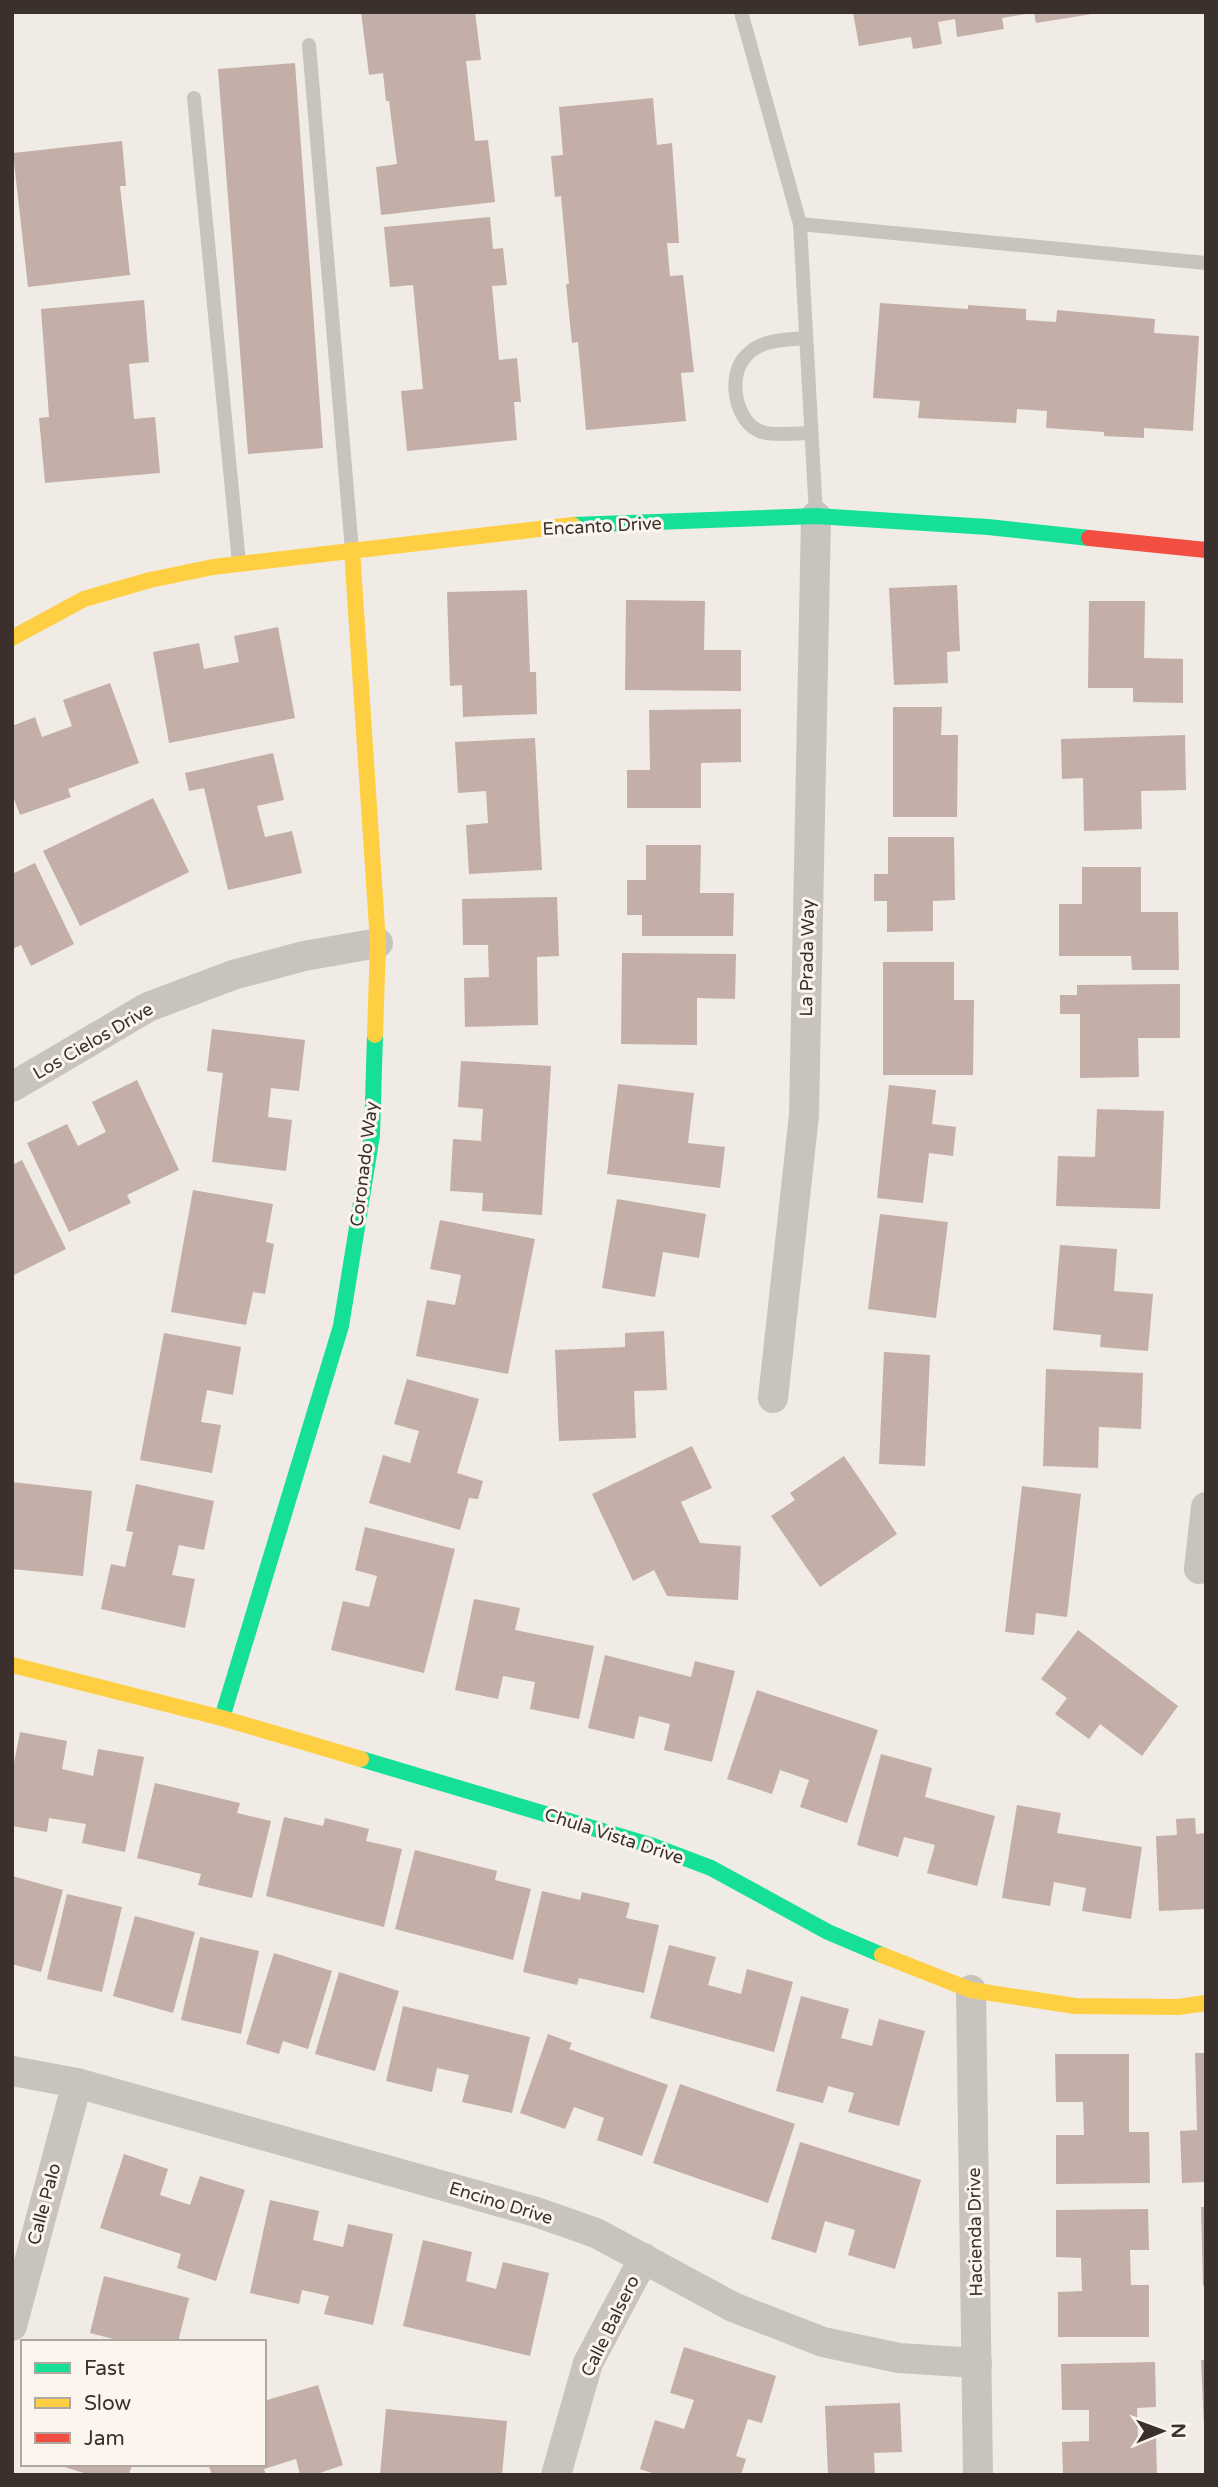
<svg xmlns="http://www.w3.org/2000/svg" width="1218" height="2487" font-family="'Varela Round',sans-serif">
<style>
.building{fill:#c3afa7}
.lines{fill:none;stroke-linecap:round;stroke-linejoin:round}
.lane{stroke:#c9c3be;stroke-width:14}
.street{stroke:#c9c3be;stroke-width:30}
.fast{stroke:#16e098;stroke-width:16}
.slow{stroke:#ffcf43;stroke-width:16}
.jam{stroke:#f24e42;stroke-width:16}
.labels{text-anchor:middle;stroke-width:6;stroke-linejoin:round;paint-order:stroke}
.street-label{font-size:18px;fill:#3b302b;stroke:#fbf5ee}
</style>
<rect width="100%" height="100%" fill="#f0ebe5"/>
<g class="building">
<path d="M361 12H475L481 60 466 61 475 141 488 140 495 202 381 215 376 167 397 164 389 101H386L383 73 369 75Z"/>
<path d="M853 12H1026V14L1002 18 1004 29 957 37 955 19 938 22 942 44 913 49 911 37 859 46Z"/>
<path d="M1034 12H1091L1092 14 1036 23Z"/>
<path d="M295 63 323 448 248 454 218 69Z"/>
<path d="M653 98 657 145 672 143 679 243H667L670 276 683 275 694 372 681 373 686 421 586 430 578 342 572 343 566 284H569L561 196 555 197 551 156 563 155 559 107Z"/>
<path d="M122 141 126 186H120L130 275 28 287 13 153Z"/>
<path d="M490 217 493 249 503 248 507 285 492 286 499 360 517 358 521 402H514L517 440 407 451 401 391 423 389 413 285 390 287 384 227Z"/>
<path d="M144 300 149 362 129 364 134 419 155 417 160 473 45 483 39 418 49 417 41 309Z"/>
<path d="M880 303 968 309V305L1026 309V320L1056 322 1057 310 1155 319 1154 333 1199 336 1193 431 1144 428V438L1104 436V432L1046 428 1047 411 1017 409 1016 423 918 418 920 401 873 398Z"/>
<path d="M957 585 960 651 947 652 948 683 894 685 889 588Z"/>
<path d="M527 590 530 672H536L537 714 463 717 462 685 450 686 447 592Z"/>
<path d="M626 600 705 601 704 650H741V691L625 690Z"/>
<path d="M1089 601H1145L1144 658 1183 659V703L1133 702V688H1088Z"/>
<path d="M278 627 295 718 169 743 153 652 199 643 204 669 239 662 234 636Z"/>
<path d="M110 683 139 763 68 789 71 797 20 815 12 794V726L35 717 42 737 72 726 63 700Z"/>
<path d="M893 707H942L941 735H958L957 817H893Z"/>
<path d="M741 709V762L701 763V808H627V770H650L649 710Z"/>
<path d="M1185 735 1186 790 1141 791 1142 829 1084 831 1083 778 1062 779 1061 739Z"/>
<path d="M535 738 542 870 469 874 466 825 488 823 486 791 458 793 455 742Z"/>
<path d="M273 753 284 800 257 806 265 837 292 831 302 873 228 890 204 788 189 791 185 773Z"/>
<path d="M153 798 189 872 80 926 43 851Z"/>
<path d="M888 837H954L955 900 933 901V931L887 932V901H874V874H888Z"/>
<path d="M646 845H701L700 893H734L733 936H642V915H627V880H646Z"/>
<path d="M35 863 74 944 31 966 21 945 12 949V874Z"/>
<path d="M1082 867H1141V912H1178L1179 970H1132L1131 956H1059V904H1082Z"/>
<path d="M557 897 559 956 537 957 538 1025 465 1027 464 978 489 977 488 945H463L462 899Z"/>
<path d="M622 953 736 954 735 999 697 998V1045L621 1044Z"/>
<path d="M883 962H954V1000H974L973 1075H883Z"/>
<path d="M1180 984V1038H1138L1139 1077 1080 1078V1014H1060V995H1077V985Z"/>
<path d="M212 1029 305 1040 299 1091 271 1088 268 1117 292 1120 286 1171 212 1162 223 1073 207 1071Z"/>
<path d="M461 1061 551 1066 542 1215 482 1211 483 1193 450 1191 453 1139 481 1141 483 1109 458 1107Z"/>
<path d="M137 1080 179 1170 127 1195 131 1203 69 1232 27 1143 67 1124 78 1146 106 1132 92 1102Z"/>
<path d="M618 1084 694 1093 688 1143 725 1147 720 1188 607 1174Z"/>
<path d="M889 1085 936 1090 932 1124 956 1127 953 1156 929 1153 923 1203 877 1198Z"/>
<path d="M1097 1109 1164 1111 1160 1209 1056 1206 1058 1156 1095 1157Z"/>
<path d="M22 1160 66 1249 12 1276V1165Z"/>
<path d="M193 1190 273 1204 266 1242 274 1244 265 1294 253 1292 246 1325 171 1312Z"/>
<path d="M617 1199 706 1214 699 1258 663 1252 655 1297 602 1288Z"/>
<path d="M880 1214 948 1222 936 1318 868 1309Z"/>
<path d="M440 1220 535 1239 508 1374 416 1356 427 1300 455 1305 461 1275 430 1269Z"/>
<path d="M1060 1245 1117 1249 1114 1291 1153 1294 1148 1351 1100 1347 1101 1335 1053 1330Z"/>
<path d="M664 1331 667 1390 634 1391 636 1438 559 1441 555 1350 625 1347V1333Z"/>
<path d="M164 1333 241 1347 233 1395 207 1390 201 1422 221 1425 212 1473 140 1460Z"/>
<path d="M884 1352 930 1355 925 1466 879 1464Z"/>
<path d="M1046 1369 1143 1373 1141 1429 1099 1427 1098 1468 1043 1466Z"/>
<path d="M407 1379 479 1399 457 1473 483 1481 478 1499 469 1498 460 1530 369 1503 383 1455 410 1463 419 1431 394 1424Z"/>
<path d="M692 1446 712 1488 681 1502 700 1543 741 1546 738 1600 667 1596 654 1570 633 1581 592 1494Z"/>
<path d="M844 1456 897 1534 820 1587 771 1516 795 1500 790 1493Z"/>
<path d="M12 1482 92 1491 83 1576 12 1569Z"/>
<path d="M136 1484 214 1501 204 1550 179 1545 172 1575 195 1579 185 1628 101 1609 111 1564 125 1567 133 1532 126 1531Z"/>
<path d="M1022 1486 1081 1494 1067 1617 1036 1613 1034 1635 1005 1632Z"/>
<path d="M365 1527 455 1549 424 1673 331 1650 343 1601 369 1607 377 1576 355 1570Z"/>
<path d="M474 1599 520 1608 515 1630 594 1646 579 1719 530 1709 535 1682 503 1676 498 1699 455 1690Z"/>
<path d="M1078 1630 1178 1706 1142 1756 1100 1724 1089 1739 1055 1714 1067 1698 1041 1679Z"/>
<path d="M605 1655 691 1677 695 1661 735 1671 712 1762 664 1750 670 1724 639 1716 634 1739 588 1728Z"/>
<path d="M757 1690 878 1730 847 1823 800 1807 809 1780 780 1770 772 1794 727 1779Z"/>
<path d="M20 1732 67 1741 62 1769 93 1776 98 1749 144 1757 125 1852 82 1843 86 1824 49 1818 47 1832 12 1826V1773Z"/>
<path d="M881 1754 932 1768 925 1797 995 1816 977 1886 927 1873 935 1845 904 1837 898 1857 857 1845Z"/>
<path d="M155 1783 240 1803 237 1813 271 1821 252 1898 198 1885 201 1874 137 1858Z"/>
<path d="M1017 1805 1061 1813 1057 1833 1142 1847 1131 1919 1082 1911 1086 1888 1054 1882 1050 1906 1002 1898Z"/>
<path d="M284 1817 323 1826 325 1818 369 1829 366 1841 402 1849 384 1927 266 1896Z"/>
<path d="M1195 1818 1196 1834 1206 1833V1909L1159 1911 1156 1836 1177 1835 1176 1819Z"/>
<path d="M415 1850 497 1871 495 1880 531 1889 513 1960 395 1929Z"/>
<path d="M12 1876 63 1890 41 1972 12 1964Z"/>
<path d="M542 1891 580 1900 582 1892 630 1903 626 1918 659 1925 644 1993 579 1978 577 1985 523 1972Z"/>
<path d="M67 1894 122 1907 102 1992 47 1979Z"/>
<path d="M135 1916 195 1932 173 2013 113 1996Z"/>
<path d="M200 1937 259 1951 241 2034 181 2020Z"/>
<path d="M669 1945 716 1957 708 1985 741 1994 747 1969 793 1982 774 2052 650 2018Z"/>
<path d="M274 1953 332 1971 308 2049 283 2041 279 2054 246 2044Z"/>
<path d="M339 1972 399 1991 375 2071 315 2054Z"/>
<path d="M801 1996 849 2009 841 2038 872 2046 879 2019 925 2031 899 2126 848 2112 854 2093 828 2086 823 2103 776 2091Z"/>
<path d="M403 2006 530 2037 512 2113 462 2102 469 2075 437 2068 432 2092 386 2081Z"/>
<path d="M548 2034 572 2043 569 2049 668 2085 642 2156 597 2140 604 2118 574 2107 565 2129 520 2113Z"/>
<path d="M1195 2053H1206V2182L1182 2183 1180 2131 1197 2130Z"/>
<path d="M1055 2054H1129V2132H1149L1150 2183 1056 2184V2135H1084L1083 2102H1056Z"/>
<path d="M680 2084 795 2124 768 2203 653 2163Z"/>
<path d="M800 2142 921 2180 895 2269 848 2255 855 2230 825 2221 816 2253 771 2239Z"/>
<path d="M124 2154 168 2169 160 2195 190 2205 200 2176 245 2190 216 2281 177 2268 181 2254 100 2228Z"/>
<path d="M270 2200 319 2211 313 2240 343 2247 348 2224 393 2234 373 2325 324 2314 329 2296 302 2290 299 2304 250 2293Z"/>
<path d="M1201 2207H1206V2286H1203Z"/>
<path d="M1148 2209 1149 2250H1130L1131 2285H1149V2337H1058V2292L1082 2291 1081 2258 1056 2257V2210Z"/>
<path d="M423 2240 472 2252 466 2281 496 2289 503 2262 549 2273 530 2356 403 2326Z"/>
<path d="M104 2276 189 2298 178 2342H125L90 2333Z"/>
<path d="M684 2347 776 2376 762 2423 748 2419 736 2456 746 2459 741 2475H658L640 2469 655 2420 684 2429 694 2400 670 2393Z"/>
<path d="M1201 2360H1206V2426H1204Z"/>
<path d="M1155 2362 1156 2407 1137 2408 1138 2438H1156L1157 2475H1063L1062 2442 1089 2441V2410H1062L1061 2364Z"/>
<path d="M318 2385 343 2465 314 2475H300L296 2459 264 2469 266 2475H212L208 2464H264V2401Z"/>
<path d="M900 2403 902 2452 874 2453 875 2475H828L825 2406Z"/>
<path d="M386 2409 507 2421 502 2475H380Z"/>
<path d="M55 2464H132L129 2475H90Z"/>
</g>
<g class="lines">
<g class="lane">
<path d="M741 12 800 224 1206 263"/>
<path d="M309 45 352 550"/>
<path d="M194 98 239 563"/>
<path d="M800 224 816 515"/>
<path d="M806 338C785 340 760 339 745 357 727 377 735 423 762 432 773 436 799 433 811 433"/>
</g>
<g class="street">
<path d="M12 1087 148 1007 233 975 304 956 378 943"/>
<path d="M773 1398 804 1115 816 516"/>
<path d="M1199 1569 1206 1507"/>
<path d="M971 1990 978 2475"/>
<path d="M12 2071 77 2083 536 2212 596 2233 733 2307 823 2342 899 2358 977 2363"/>
<path d="M12 2326 77 2083"/>
<path d="M556 2475 588 2363 644 2258"/>
</g>
<g class="fast">
<path d="M573 525 816 516 988 527 1089 538"/>
<path d="M222 1718 341 1326 372 1135 375 1035"/>
<path d="M361 1759 653 1846 711 1868 828 1932 882 1955"/>
</g>
<g class="slow">
<path d="M352 550 378 943 375 1035"/>
<path d="M12 638 84 599 150 580 213 567 573 525"/>
<path d="M12 1665 222 1718 361 1759"/>
<path d="M882 1955 971 1990 1075 2006 1178 2007 1206 2003"/>
</g>
<path class="jam" d="M1089 538 1206 550"/>
</g>
<g class="labels">
<g class="street-label">
<text transform="translate(602 526) rotate(-3)" y="6">Encanto Drive</text>
<text transform="translate(807 958) rotate(-89)" y="6">La Prada Way</text>
<text transform="translate(93 1041) rotate(-30)" y="6">Los Cielos Drive</text>
<text transform="translate(364 1164) rotate(-83)" y="6">Coronado Way</text>
<text transform="translate(614 1836) rotate(18)" y="6">Chula Vista Drive</text>
<text transform="translate(501 2203) rotate(17)" y="6">Encino Drive</text>
<text transform="translate(44 2204) rotate(-75)" y="6">Calle Palo</text>
<text transform="translate(975 2232) rotate(-91)" y="6">Hacienda Drive</text>
<text transform="translate(610 2326) rotate(-64)" y="6">Calle Balsero</text>
</g>
</g>
<rect width="1218" height="2487" fill="none" stroke="#3b302b" stroke-width="28"/>
<rect x="21" y="2340" width="245" height="126" fill="#fbf5ee" stroke="#aea6a0" stroke-width="2"/>
<rect x="35" y="2363" width="35" height="10" fill="#16e098" stroke="#aea6a0" stroke-width="2"/>
<text x="84" y="2375" font-size="21" fill="#3b302b">Fast</text>
<rect x="35" y="2398" width="35" height="10" fill="#ffcf43" stroke="#aea6a0" stroke-width="2"/>
<text x="84" y="2410" font-size="21" fill="#3b302b">Slow</text>
<rect x="35" y="2433" width="35" height="10" fill="#f24e42" stroke="#aea6a0" stroke-width="2"/>
<text x="84" y="2445" font-size="21" fill="#3b302b">Jam</text>
<g transform="translate(1162 2431) rotate(89)" stroke="#fbf5ee" stroke-width="5" paint-order="stroke">
<path d="M0-5L12 26L0 18L-12 26Z" fill="#3b302b"/>
<text y="-10" font-size="19" font-weight="bold" text-anchor="middle" fill="#3b302b">N</text>
</g>
</svg>
